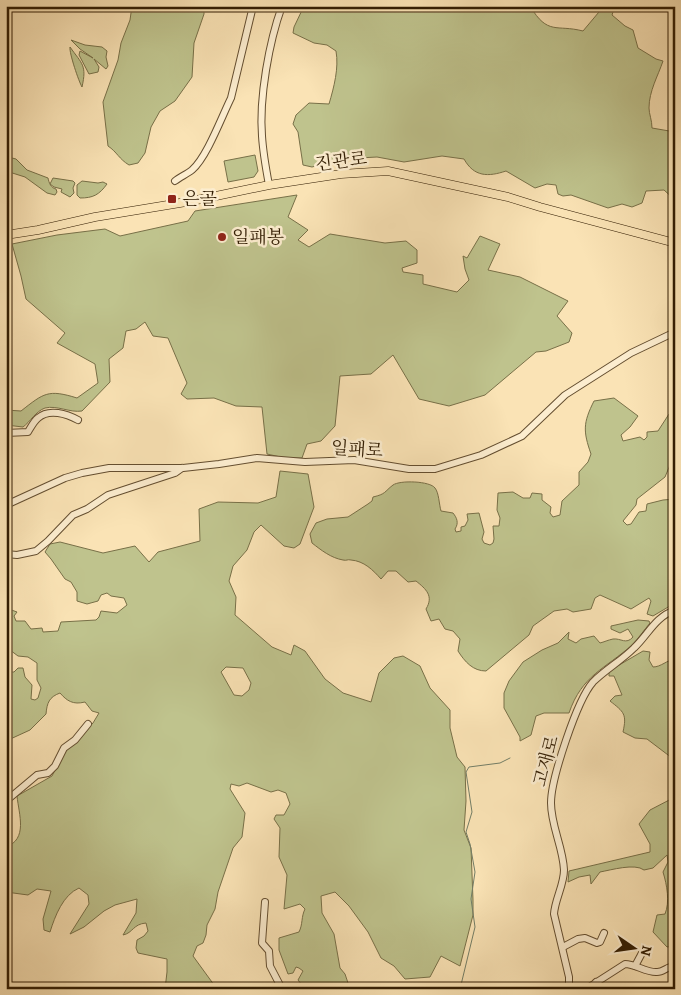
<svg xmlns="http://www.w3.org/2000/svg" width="681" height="995" font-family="Alegreya,'Noto Serif KR',serif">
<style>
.green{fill:#bfc38d;stroke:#787048;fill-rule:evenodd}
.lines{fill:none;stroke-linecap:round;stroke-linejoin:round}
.stream{stroke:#737e67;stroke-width:1}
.minor-casing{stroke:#644e30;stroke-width:8}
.major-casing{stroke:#321d03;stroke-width:9}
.minor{stroke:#fcedcf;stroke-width:6}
.major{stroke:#fae3b5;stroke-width:8}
.poi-dot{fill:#8f2418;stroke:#fcedcf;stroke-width:2}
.labels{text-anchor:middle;stroke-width:5;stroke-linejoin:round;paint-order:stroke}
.street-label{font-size:18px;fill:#321d03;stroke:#fcedcf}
.poi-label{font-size:18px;fill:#321d03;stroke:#fcedcf;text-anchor:start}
</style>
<rect width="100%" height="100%" fill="#fae3b5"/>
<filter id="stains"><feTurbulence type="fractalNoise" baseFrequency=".004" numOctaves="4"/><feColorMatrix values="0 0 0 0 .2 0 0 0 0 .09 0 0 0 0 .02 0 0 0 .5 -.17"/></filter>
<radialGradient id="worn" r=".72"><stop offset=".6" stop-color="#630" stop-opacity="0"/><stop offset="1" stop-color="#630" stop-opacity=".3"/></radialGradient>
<g class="green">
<path d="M132 6H204V14L194 43 192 77 175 101 160 111 151 127 145 153 138 163 129 165C119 159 117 152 108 146L103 102 118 60 121 43 130 20Z"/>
<path d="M304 6H530C548 36 556 24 583 31L604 6H615L612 15 625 26 633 30 638 48 656 59 663 61C658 76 649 91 649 108 649 114 652 120 652 128L675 132V200L664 190 646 191 642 203 632 207 622 204 608 208 571 195 563 196 558 194 556 185 547 184 535 188 506 171C488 177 474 177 464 159L442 156 404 162 377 157 341 159 312 167 303 165 298 132 293 124 296 115 309 103 329 104C334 87 339 68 336 51L327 45 314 43 293 33 294 27Z"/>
<path d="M71 40 85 45 102 47 107 51 106 57 108 66 106 69 94 59 99 67 98 72 89 74 79 55 80 51 93 58 80 49Z"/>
<path d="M70 47C82 64 87 65 82 87 79 82 69 53 70 47Z"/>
<path d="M255 155 258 171 254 177 228 182 224 161Z"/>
<path d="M12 158 16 159 27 170 48 178C49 183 51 188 56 189L57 192 55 195 47 193 25 177 6 171V166L11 164Z"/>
<path d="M53 178 73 181 75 183 73 188 74 193 70 197 61 192 62 189 54 187 50 184Z"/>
<path d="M82 181 98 183 103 182 107 184C99 195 93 198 80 198L77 195V185Z"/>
<path d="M297 195 288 217 308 230 298 240 309 247 330 234 385 243 406 241 417 250V263L402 268 403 272 423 275V284L457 292 469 280 465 269 463 256 467 258 480 236 500 244 488 270 520 277 568 301 557 316 572 333 569 342 546 351 536 352 485 395 449 406 419 399 393 355 371 374 340 376 335 426 321 441 307 444 302 458H285L267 454 262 407 236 406 214 398 187 399 181 394 187 383 168 338 153 336 145 322 136 329 126 331 123 348 109 359 110 382 82 411C70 413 57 405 45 408 36 411 30 422 23 427L6 425V410L21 411C44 393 48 389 77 398L98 383 95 364 57 343 65 333 26 299 21 276 12 244 57 235 105 229 120 236 188 221 195 211Z"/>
<path d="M614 398 638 416 630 427 621 435 623 441 640 437 644 440 647 437V432L658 431 669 414 675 412V453L665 477 637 499 636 505 623 521 627 525 631 524 639 512 646 511 647 504 663 500 675 499V603L653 616 647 614 651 601 649 598 631 609 600 595 595 598 591 609 573 612 567 609 554 611 533 626 529 635 486 671C473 671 465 662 458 651L460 639 453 631 445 629 439 619 431 621 426 609C434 596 426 589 416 581L408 582 396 571H388L381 579C373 570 364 561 351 560 347 559 347 561 343 560 331 558 321 550 312 543L310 534 316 523 327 519 348 517 368 504 372 501 373 497C386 494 384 492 393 485 400 480 430 481 435 488 439 493 439 504 441 511L453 513C457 518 459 523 455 529L456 532 461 531V527L465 526 468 520 467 514 479 513 484 532 482 539 484 543 490 545 493 543 494 539 493 526H499L500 518 497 510 498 493 513 492 523 498H530L532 493 542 494V500L551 507 550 513 553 517 560 515 562 501 579 485V472L588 462 591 454C583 431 583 423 594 401Z"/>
<path d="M280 471 308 474 314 507 300 544 294 548 284 546 261 525 254 532 247 550 233 566 229 581 236 597 235 615 272 647 291 655 294 645 305 651 325 679 343 693 371 702 379 673 394 658 403 656 420 666 430 688 450 710V728L457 757 465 767 466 801 464 830 471 848 473 900V915L460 966 441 956 430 977 405 979 394 966 381 958 368 932 349 906 335 892 321 896 322 913 334 934 340 968 345 974 350 989H305L298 980 303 971 299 968 296 967 293 973 288 974 279 950V938L299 932C303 924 301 917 305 909L300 904 284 909 287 875 279 857 280 828 274 819 276 815H284L290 804 286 793 278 790 271 792 247 783 239 786 231 784 230 789 245 813 242 837 233 848 218 892 215 909 207 925 206 935 203 943 197 946 193 956 217 989H165L167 972V959L138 953 136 948 137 940 144 936 148 931 146 923C133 924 133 933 123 935L136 913 137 899 115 905 104 911 84 927 70 934 89 904 88 895 79 888C63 895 55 916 50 932L44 930 43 919 51 891 37 889 28 895 6 892V847C28 839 19 815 17 796L52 776 63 754 93 723 99 713 92 711 85 702C73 705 67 701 60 693 49 697 47 703 46 714L30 730 6 741V672H14L18 668H23L25 677 32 685 31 699 35 700 38 698 41 688 37 680V663L28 657 18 656 6 647V643L9 642 6 634V608L17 612 14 616 16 621H25L31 629 42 628 43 632 58 631 61 622 96 620 99 617 101 611 117 613 127 605 124 598 111 596 107 593 101 595 98 601 87 604 77 601V592L71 582 65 579 51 559 45 552 50 544 60 542 103 553 135 546 149 562 158 552 200 541 199 509 218 502 258 503 276 497ZM226 667 243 668 251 683 249 690 242 696 234 695 221 672Z"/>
<path d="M638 620 649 621 650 623C644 630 639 638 632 645 605 669 582 675 569 713H544L536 716 531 735 520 741V737L504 708V693L509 681 523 662 542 650 558 643 569 632 568 639 576 643 581 639 594 636 600 643C604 642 608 640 613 639 621 638 626 645 633 637L628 629 620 633 611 629V626Z"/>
<path d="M643 651 650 652 649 660 653 667C661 667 667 660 675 659V769L672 758 647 739 635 738 623 732C627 714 624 712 610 701L615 696 622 695 614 676H609V671Z"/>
<path d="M675 797V946L667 947 653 932 657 915 665 914C670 902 667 885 663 872L668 862 667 855 653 868 644 870C635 863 611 870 600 872L591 884 590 875 579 877 568 882 569 871 650 852V844L639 824 650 810Z"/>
</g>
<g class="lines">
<path class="stream" d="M460 989 475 927 471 899 475 872 470 844 466 832 472 812 466 772 469 767 500 763 510 758"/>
<defs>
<g id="minor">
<path d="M175 181C180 177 187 174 192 170 207 157 222 116 231 98L253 6"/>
<path d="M269 185C266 169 263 152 262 136 259 98 269 42 282 6"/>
<path d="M6 433 28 432C31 427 34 421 38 418 49 408 67 414 78 420"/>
<path d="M6 505 65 478 82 473 109 468H183L219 464 257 458 305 462 354 460 409 469H435L481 455 522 436 565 395 631 353 675 332"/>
<path d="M6 554 17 555 36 551 48 541 73 515 87 509 108 495 175 473 182 468"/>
<path d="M6 801 37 775 48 773 55 766 64 748 75 740 88 724"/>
<path d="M265 902 262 943 269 951 270 966 282 989"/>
<path d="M563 947 578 939 585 938 597 943 600 942 604 933"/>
<path d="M635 966 642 953"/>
<path d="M596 982 603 989"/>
<path d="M569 989V977L554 914C555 899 564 885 564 870 563 847 551 826 551 803 551 779 577 700 593 682 606 669 621 661 634 648 648 635 655 617 675 610"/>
<path d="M586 989 625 964C635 964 645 972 656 972 663 973 667 966 675 966"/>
</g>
<path id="major" d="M6 235 38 230 95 217 192 201 269 185 341 174 388 171 508 197 540 207 675 243"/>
</defs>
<use href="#minor" class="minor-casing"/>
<use href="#major" class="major-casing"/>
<use href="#minor" class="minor"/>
<use href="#major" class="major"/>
</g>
<g class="poi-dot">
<rect x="167" y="194" width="10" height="10" rx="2.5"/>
<circle cx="222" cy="237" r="5"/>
</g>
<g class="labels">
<g class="street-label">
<text transform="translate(341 161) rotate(-7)" y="6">진관로</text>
<text transform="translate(357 449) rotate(4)" y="6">일패로</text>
<text transform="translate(546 761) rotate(-75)" y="6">고재로</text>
</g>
<g class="poi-label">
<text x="182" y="205">은골</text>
<text x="232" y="243">일패봉</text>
</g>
</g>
<rect width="681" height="995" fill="none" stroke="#fae3b5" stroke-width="25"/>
<rect x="8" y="8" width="666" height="980" fill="none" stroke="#321d03" stroke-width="2.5"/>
<rect x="12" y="12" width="656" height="970" fill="none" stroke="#321d03"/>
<g transform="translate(634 948) rotate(103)" stroke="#fcedcf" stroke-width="4" paint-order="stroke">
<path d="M0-4L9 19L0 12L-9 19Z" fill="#321d03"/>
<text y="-8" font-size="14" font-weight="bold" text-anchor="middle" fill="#321d03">N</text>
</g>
<rect width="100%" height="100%" filter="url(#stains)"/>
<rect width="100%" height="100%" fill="url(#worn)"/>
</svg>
